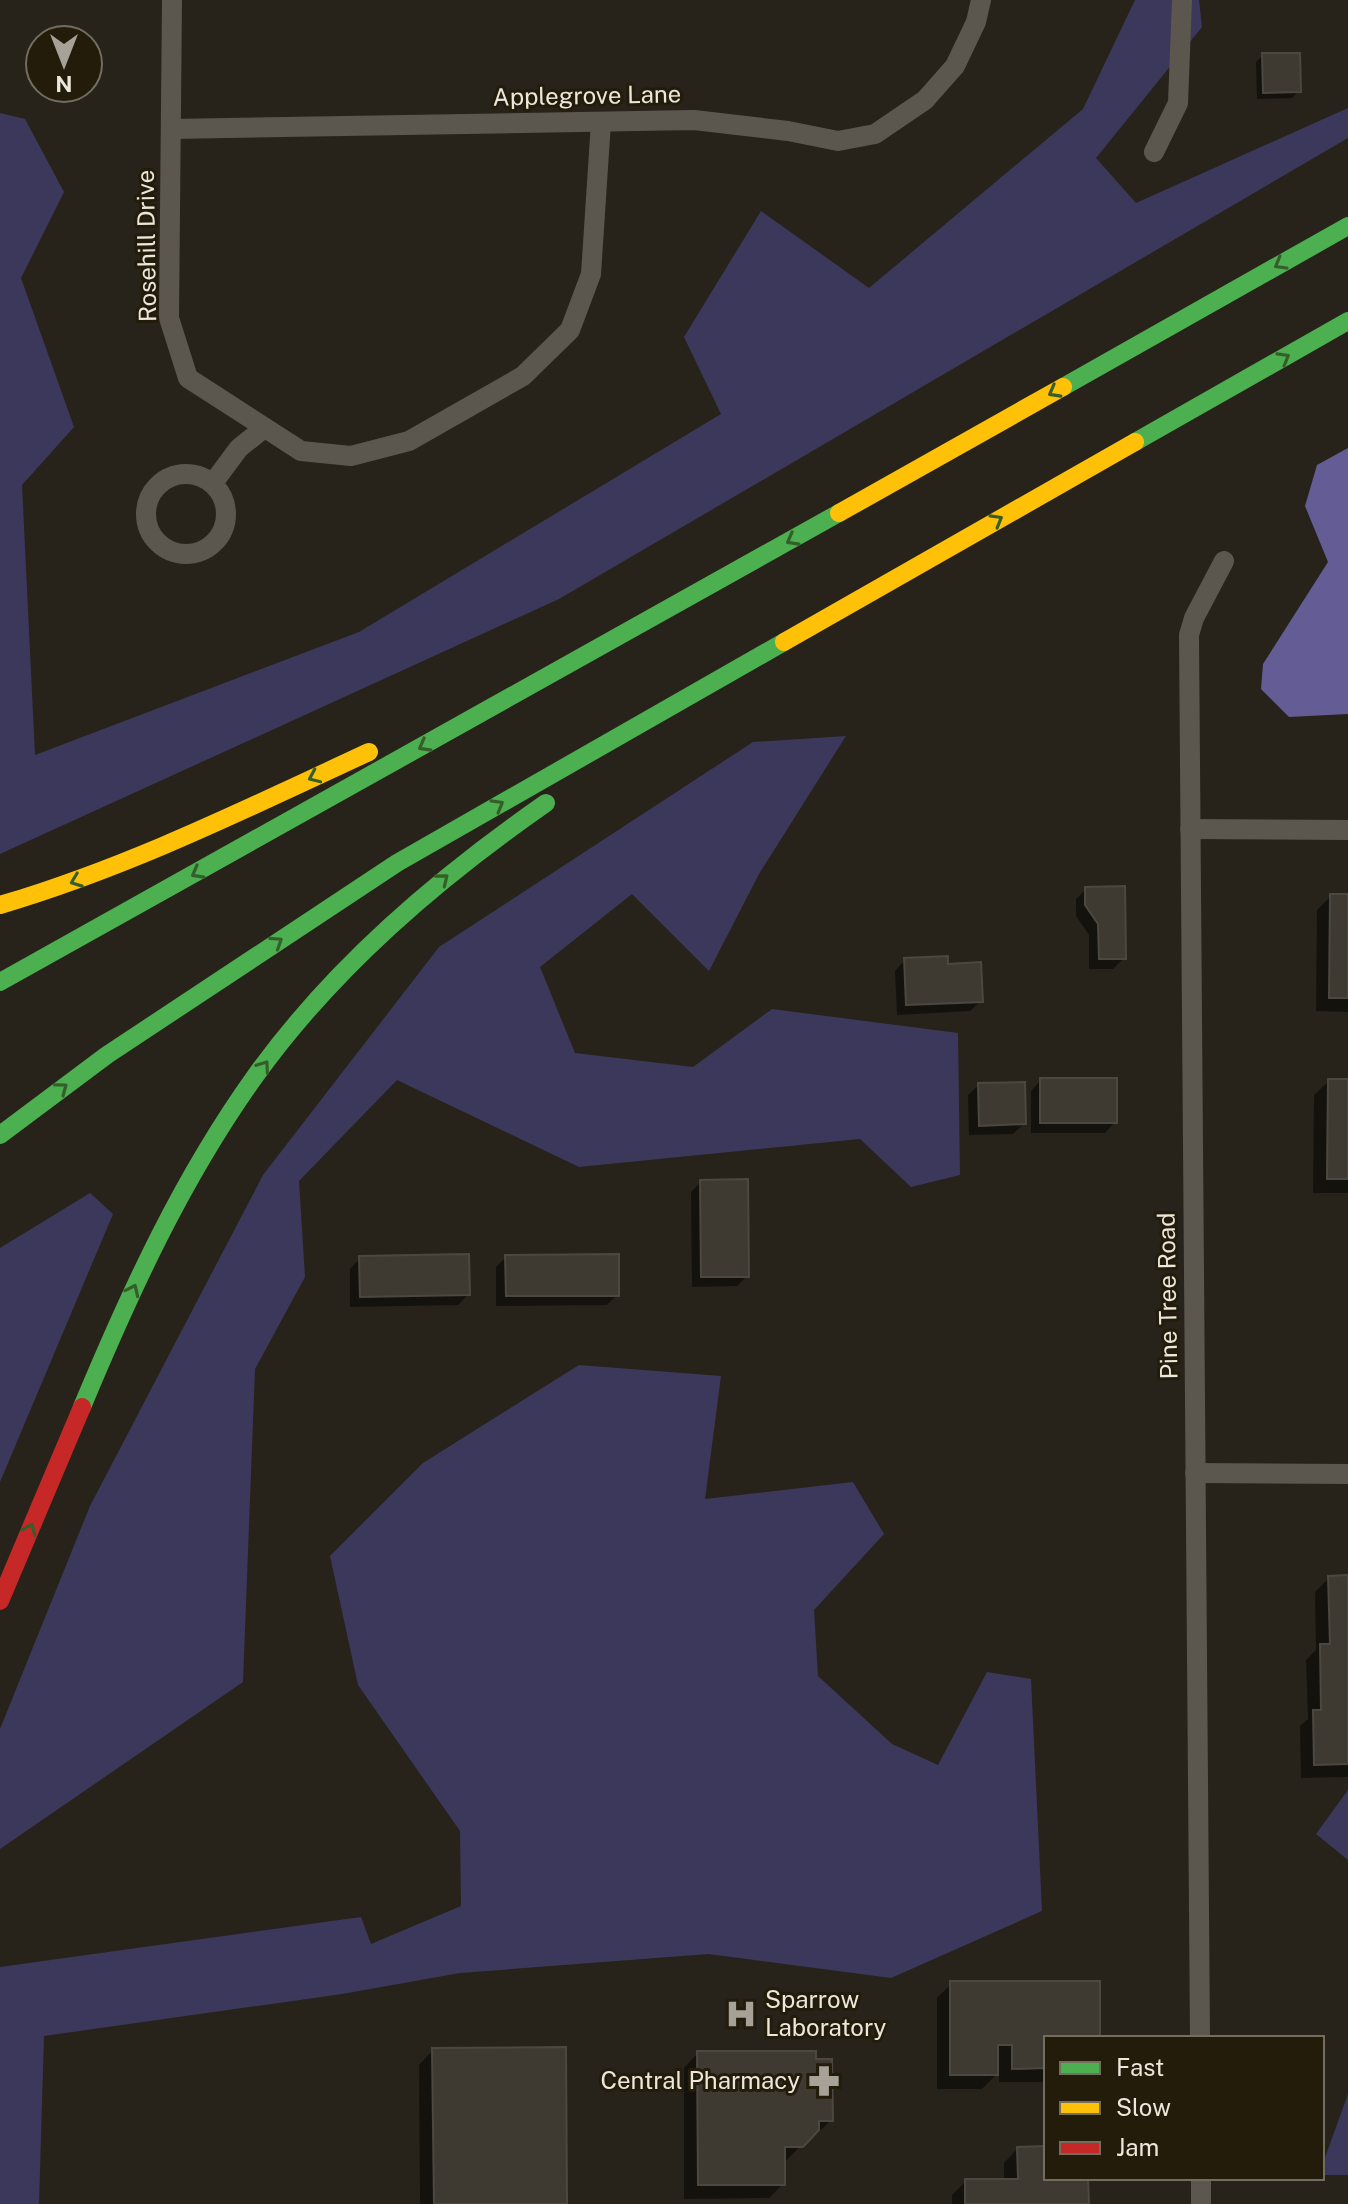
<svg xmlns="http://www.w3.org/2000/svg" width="1348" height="2204" font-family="'Public Sans',sans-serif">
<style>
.green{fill:#3c385b}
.water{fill:#635c95}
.shadow{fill:#0007}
.building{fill:#3e3a32;stroke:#4b4840;stroke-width:2}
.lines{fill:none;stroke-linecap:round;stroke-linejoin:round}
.street{stroke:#5b574e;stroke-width:20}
.fast{stroke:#4caf50;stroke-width:18}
.slow{stroke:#ffc107;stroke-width:18}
.jam{stroke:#c62828;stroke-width:18}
.oneway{stroke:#355e2a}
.labels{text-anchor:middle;stroke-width:6;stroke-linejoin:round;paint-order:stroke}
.street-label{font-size:24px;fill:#ebe7dc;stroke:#231c0b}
.poi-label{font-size:24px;fill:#ebe7dc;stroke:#231c0b;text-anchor:start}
</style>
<rect width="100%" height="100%" fill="#27231a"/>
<g class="green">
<path d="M1135 0H1199L1202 27 1096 158 1136 203 1348 108V138L559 599 0 854V113L25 119 64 192 21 278 74 427 22 485 35 755 359 632 721 414 684 337 761 211 869 288 1083 109Z"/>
<path d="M846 736 759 874 709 971 632 894 540 967 575 1053 693 1067 772 1009 958 1033 960 1175 911 1187 860 1139 579 1167 397 1080 299 1181 305 1277 255 1369 243 1682 0 1849V1729L90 1506 263 1175 439 947 753 742Z"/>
<path d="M90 1193 113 1214 0 1482V1248Z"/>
<path d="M579 1365 721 1376 705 1499 853 1482 884 1534 814 1610 818 1676 892 1744 938 1765 987 1672 1031 1679 1042 1911 891 1978 708 1954 460 1973 342 1994 44 2036 39 2204H0V1967L361 1917 371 1944 461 1906 460 1831 358 1685 330 1556 423 1463Z"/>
<path d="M1348 1790V1860L1316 1834Z"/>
<path d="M1348 2094V2175H1322V2166Z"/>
</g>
<path class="water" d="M1348 448V714L1289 717 1261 689 1263 664 1328 562 1305 506 1317 465Z"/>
<g class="shadow">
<path d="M1263 55 1299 91 1292 98 1257 99 1256 62Z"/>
<path d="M1086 889 1124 958 1113 969H1089V935L1076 916V899Z"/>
<path d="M1331 896H1348V1012L1316 1011 1317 910Z"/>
<path d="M905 960 946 966 981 1001 970 1011 897 1015 895 971Z"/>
<path d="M1041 1080 1115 1122 1105 1133H1031V1091Z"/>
<path d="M1329 1081H1348V1193H1313L1314 1095Z"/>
<path d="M979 1085 1024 1124 1013 1134 969 1135 968 1095Z"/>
<path d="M701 1182 747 1276 737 1286 692 1287 691 1192Z"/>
<path d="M506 1257 617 1295 607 1305 496 1306V1267Z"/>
<path d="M360 1258 468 1295 458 1305 350 1307V1269Z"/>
<path d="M1348 1577V1777L1301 1778 1300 1726 1308 1719 1306 1660 1316 1650 1315 1592 1329 1578Z"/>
<path d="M951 1984 1098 2038H1046V2082H999V2072L982 2089H937V1998Z"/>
<path d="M433 2050 565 2204H420L419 2065Z"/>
<path d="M698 2053 831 2120 817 2134H812L787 2160H783V2184L769 2198 684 2199V2068Z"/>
<path d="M1018 2148H1046V2178H1086L1087 2204H952V2195L966 2181H1004V2163Z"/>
</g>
<g class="building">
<path d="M1262 53H1300L1301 92 1263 93Z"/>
<path d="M1125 886 1126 959H1099L1098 924 1085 905V887Z"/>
<path d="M1330 894H1348V998H1329Z"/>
<path d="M948 956V964L981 962 983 1002 906 1005 904 958Z"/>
<rect x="1040" y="1078" width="77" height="45"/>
<path d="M1328 1079H1348V1179H1327Z"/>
<path d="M1025 1082 1026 1124 979 1126 978 1083Z"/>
<path d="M748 1179 749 1277H701L700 1180Z"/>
<path d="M469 1254 470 1295 360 1297 359 1256Z"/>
<path d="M619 1254V1296H506L505 1255Z"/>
<path d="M1348 1575V1764L1314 1765 1313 1710H1321L1320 1644H1330L1328 1576Z"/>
<path d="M950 1981H1100V2038H1046V2068L1012 2069V2045H998V2075H950Z"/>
<path d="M566 2047 567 2204H434L432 2048Z"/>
<path d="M697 2051H816V2059H832L833 2121H819V2130L803 2147H785V2185H698Z"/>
<path d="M1046 2146V2178H1088L1089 2204H965V2179H1018L1017 2147Z"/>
</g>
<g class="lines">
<g class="street">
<path d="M172 0 169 318 188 378 301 451 351 456 409 441 523 376 570 330 591 274 601 122"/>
<path d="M172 129 694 120 788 131 838 141 875 134 925 100 955 66 976 22 981 0"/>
<path d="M1154 152 1178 103 1182 0"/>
<circle cx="186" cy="514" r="40"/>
<path d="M213 483 239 448 263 429"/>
<path d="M1190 829 1348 830"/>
<path d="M1195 1473 1348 1474"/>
<path d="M1200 2038 1189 635 1194 618 1224 561"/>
<path d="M1201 2178V2204"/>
</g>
<g class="fast">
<path d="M1063 387 1348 226"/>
<path d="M1135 442 1348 321"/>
<path d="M0 982 839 513"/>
<path d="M0 1135 107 1055 397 863 784 642"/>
<path d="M82 1407C130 1292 182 1178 256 1075 334 967 437 879 546 803"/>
</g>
<g class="slow">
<path d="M839 513 1063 387"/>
<path d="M784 642 1135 442"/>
<path d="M0 905C129 867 248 808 369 752"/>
</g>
<path class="jam" d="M0 1601 82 1407"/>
</g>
<defs><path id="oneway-chevron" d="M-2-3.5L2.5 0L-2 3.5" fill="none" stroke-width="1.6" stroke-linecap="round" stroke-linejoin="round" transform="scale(2)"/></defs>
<g class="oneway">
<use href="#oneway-chevron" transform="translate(1280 264) rotate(150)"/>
<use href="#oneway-chevron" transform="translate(1284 358) rotate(-30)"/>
<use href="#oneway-chevron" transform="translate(1054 392) rotate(151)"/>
<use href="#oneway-chevron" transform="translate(997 520) rotate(-30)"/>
<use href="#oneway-chevron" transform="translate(792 540) rotate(151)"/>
<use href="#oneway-chevron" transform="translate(424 746) rotate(151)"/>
<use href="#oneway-chevron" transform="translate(314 777) rotate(156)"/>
<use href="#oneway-chevron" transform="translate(498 805) rotate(-30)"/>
<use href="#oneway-chevron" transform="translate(197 873) rotate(151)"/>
<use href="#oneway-chevron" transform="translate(443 879) rotate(-39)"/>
<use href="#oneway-chevron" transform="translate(76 881) rotate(159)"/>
<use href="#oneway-chevron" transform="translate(277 942) rotate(-33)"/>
<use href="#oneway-chevron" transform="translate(264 1066) rotate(-55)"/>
<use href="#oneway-chevron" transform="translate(62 1088) rotate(-37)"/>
<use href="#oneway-chevron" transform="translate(133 1290) rotate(-65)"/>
<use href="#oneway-chevron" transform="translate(30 1529) rotate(-67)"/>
</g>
<defs>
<symbol id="hospital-bare" viewBox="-9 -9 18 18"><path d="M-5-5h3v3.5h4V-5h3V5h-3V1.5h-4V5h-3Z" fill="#a6a298" stroke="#231c0b" stroke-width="2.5" paint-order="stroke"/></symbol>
<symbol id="pharmacy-bare" viewBox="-9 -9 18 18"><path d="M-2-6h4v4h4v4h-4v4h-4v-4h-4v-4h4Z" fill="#a6a298" stroke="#231c0b" stroke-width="2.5" paint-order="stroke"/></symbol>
</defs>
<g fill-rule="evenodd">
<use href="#hospital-bare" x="719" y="1992" width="44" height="44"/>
<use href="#pharmacy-bare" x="802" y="2059" width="44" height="44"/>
</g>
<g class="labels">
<g class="street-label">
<text transform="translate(587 96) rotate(-1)" y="8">Applegrove Lane</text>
<text transform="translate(147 246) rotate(-91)" y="8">Rosehill Drive</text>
<text transform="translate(1168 1296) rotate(-91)" y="8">Pine Tree Road</text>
</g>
<g class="poi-label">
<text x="765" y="2008">Sparrow<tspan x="765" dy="28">Laboratory</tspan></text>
<text x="800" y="2089" text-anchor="end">Central Pharmacy</text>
</g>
</g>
<rect x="1044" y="2036" width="280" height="144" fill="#231c0b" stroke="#736d5f" stroke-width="2"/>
<rect x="1060" y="2062" width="40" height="12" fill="#4caf50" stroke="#736d5f" stroke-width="2"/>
<text x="1116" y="2076" font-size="24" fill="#ebe7dc">Fast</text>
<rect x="1060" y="2102" width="40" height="12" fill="#ffc107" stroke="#736d5f" stroke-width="2"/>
<text x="1116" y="2116" font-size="24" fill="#ebe7dc">Slow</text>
<rect x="1060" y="2142" width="40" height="12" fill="#c62828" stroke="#736d5f" stroke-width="2"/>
<text x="1116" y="2156" font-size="24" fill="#ebe7dc">Jam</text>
<g transform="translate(64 64) rotate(180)"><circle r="38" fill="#231c0b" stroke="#736d5f" stroke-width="2"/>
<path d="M0-6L14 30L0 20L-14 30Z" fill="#a6a298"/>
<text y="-12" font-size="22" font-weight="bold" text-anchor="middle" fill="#ebe7dc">N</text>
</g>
</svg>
